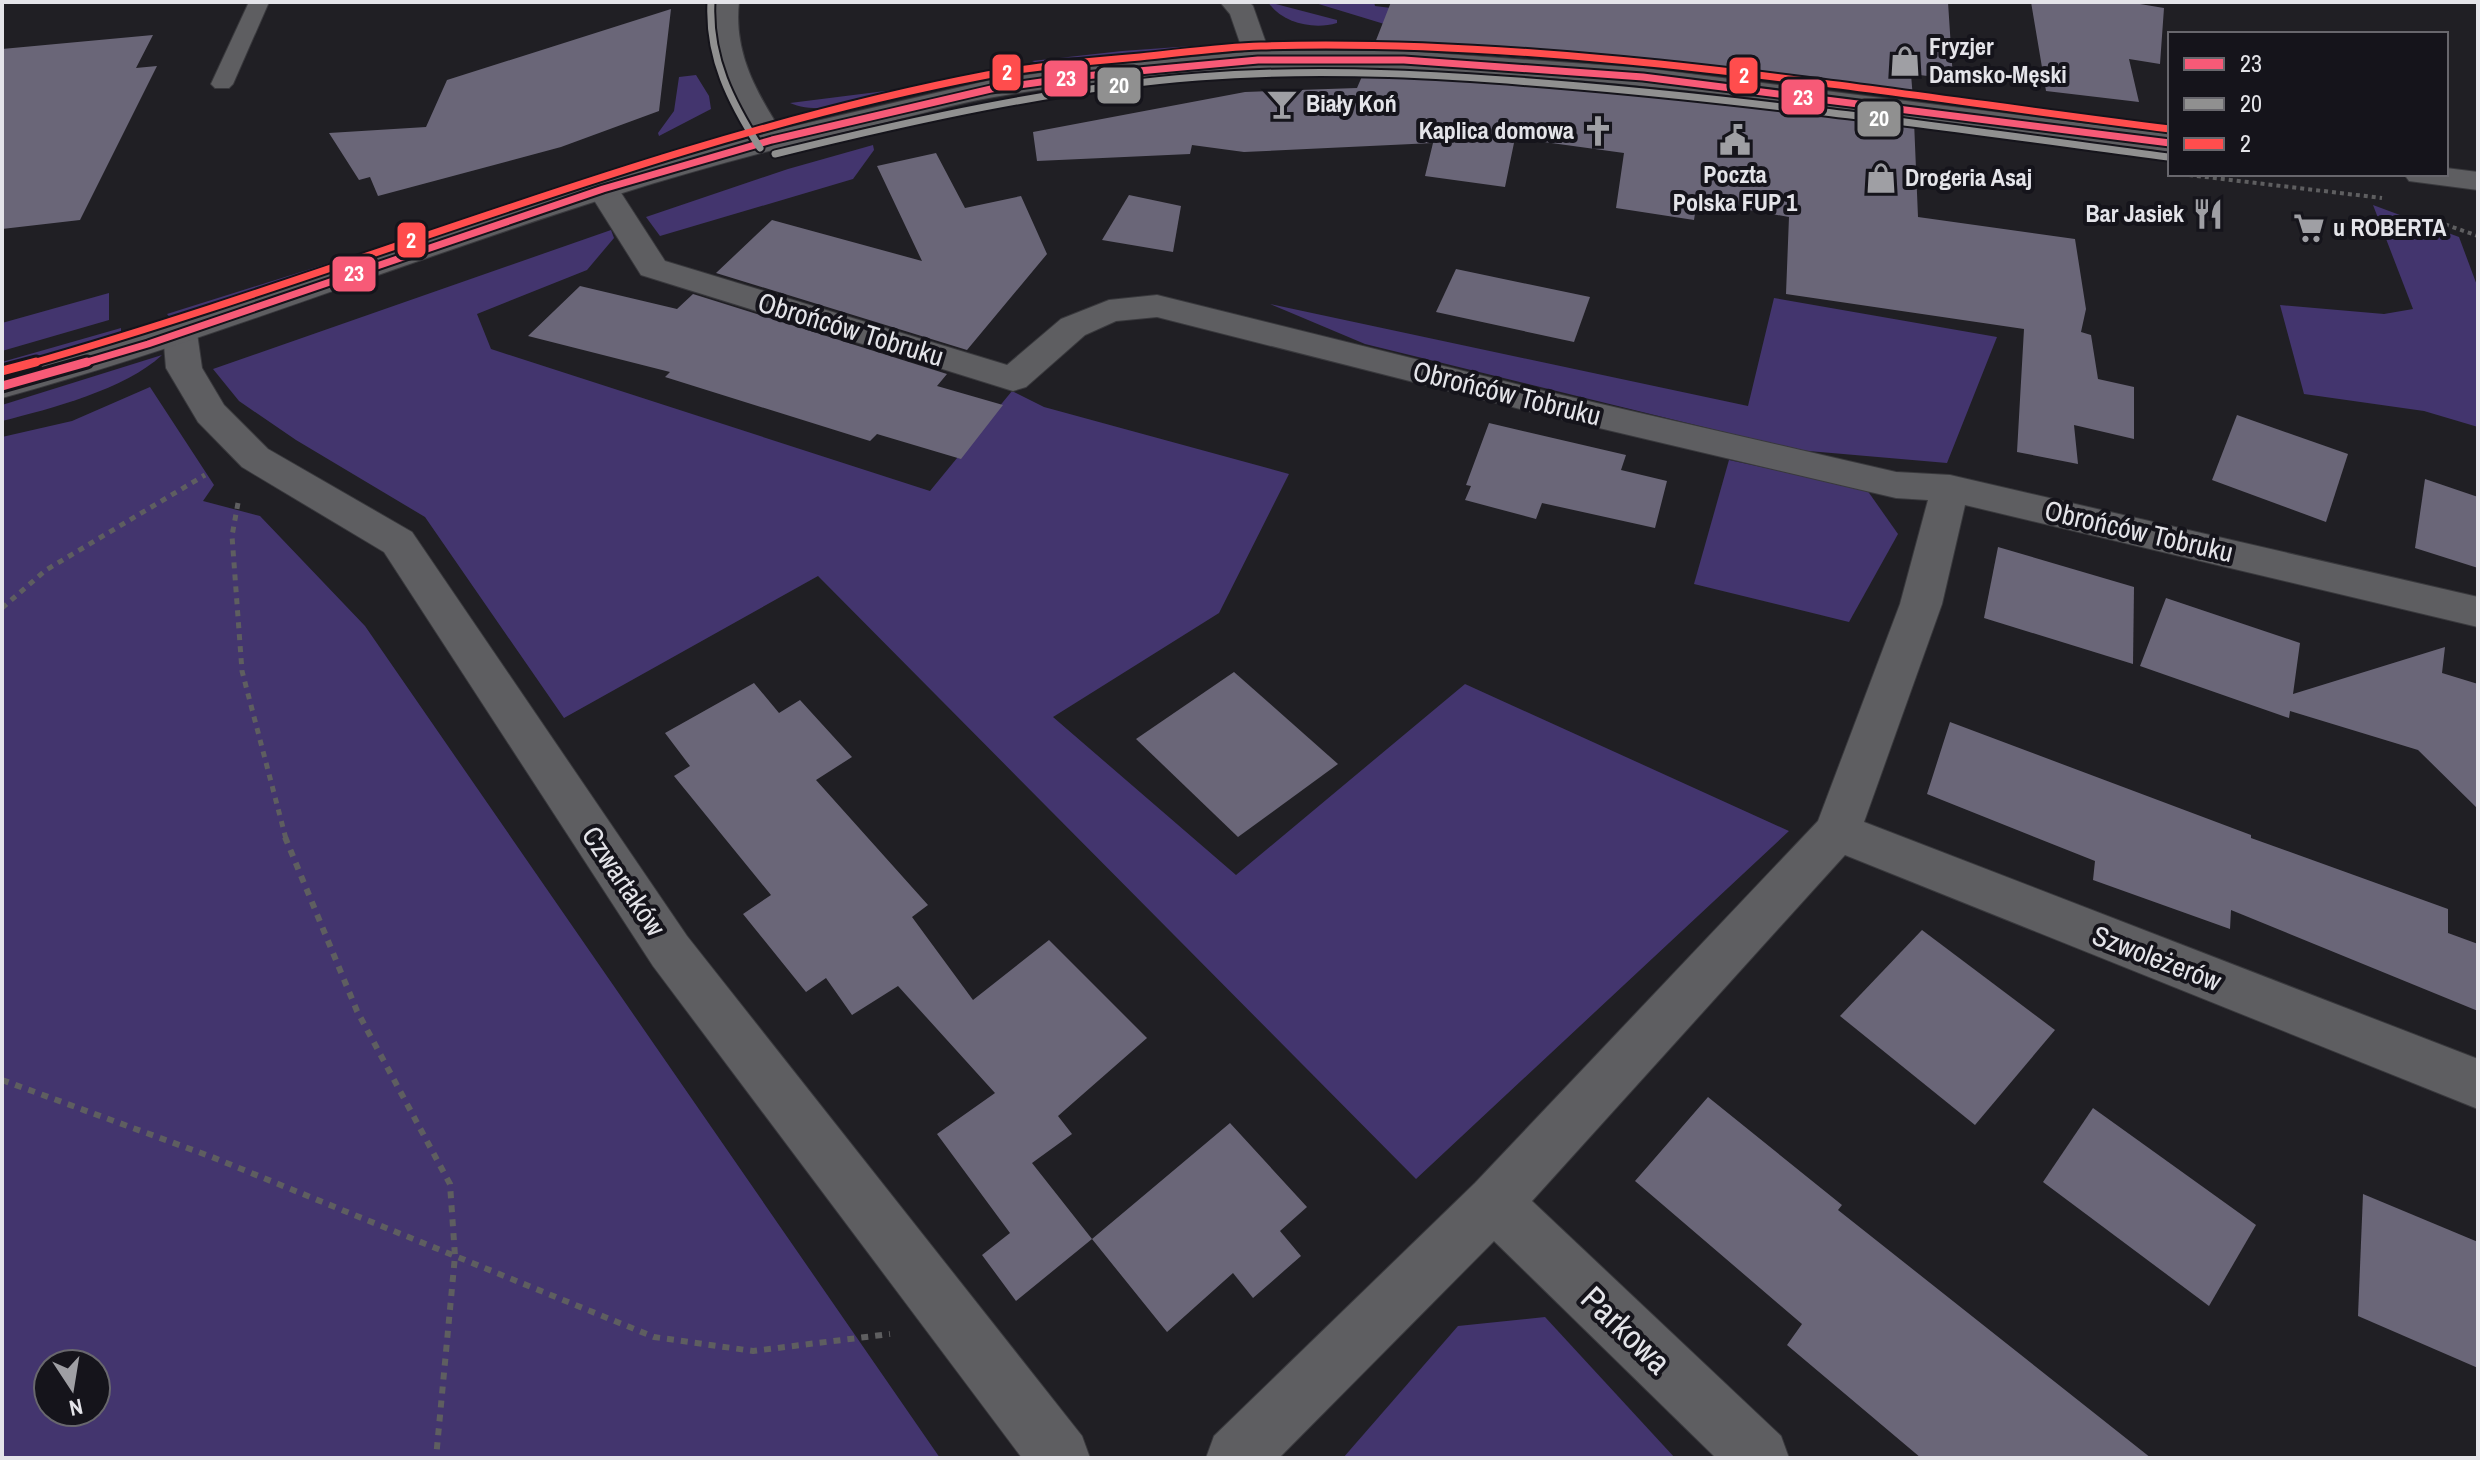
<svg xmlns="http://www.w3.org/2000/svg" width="2480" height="1460" font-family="'Archivo Narrow',sans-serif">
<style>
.green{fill:#43356e;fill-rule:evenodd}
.building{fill:#6a6678}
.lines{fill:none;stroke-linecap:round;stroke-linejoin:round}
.lane-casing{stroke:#39393d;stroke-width:2}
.street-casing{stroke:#39393d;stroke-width:2}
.secondary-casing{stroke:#39393d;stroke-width:2}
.path-far2{stroke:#5e5e60;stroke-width:4;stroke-dasharray:4 4;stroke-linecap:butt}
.path-far1{stroke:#5e5e60;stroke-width:5;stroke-dasharray:6 6;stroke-linecap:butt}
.path{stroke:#5e5e60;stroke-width:6;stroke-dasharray:7 7;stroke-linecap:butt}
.lane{fill:#5e5e61;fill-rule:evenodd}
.street{fill:#5e5e61;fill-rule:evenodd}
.secondary{fill:#5e5e61;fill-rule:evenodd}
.bus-1-far1-casing{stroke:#15141b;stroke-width:11}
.bus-1-casing{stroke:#15141b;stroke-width:15}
.bus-2-casing{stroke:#15141b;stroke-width:11}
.bus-3-far1-casing{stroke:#15141b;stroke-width:11}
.bus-3-casing{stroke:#15141b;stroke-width:15}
.bus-1-far1{stroke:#f75a77;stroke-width:7}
.bus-1{stroke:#f75a77;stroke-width:9}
.bus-2{stroke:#909090;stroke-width:7}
.bus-3-far1{stroke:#ff4d4d;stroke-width:7}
.bus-3{stroke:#ff4d4d;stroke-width:9}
.labels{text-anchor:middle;stroke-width:8;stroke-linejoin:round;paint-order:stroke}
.far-poi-label{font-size:24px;font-weight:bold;fill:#e4e4e9;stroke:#15141b;text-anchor:start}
.street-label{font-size:28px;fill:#e4e4e9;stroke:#15141b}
.near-street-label{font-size:34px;fill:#e4e4e9;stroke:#15141b}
.line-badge{stroke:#15141b;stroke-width:3}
.badge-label{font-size:22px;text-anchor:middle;font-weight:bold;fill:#fff}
</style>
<rect width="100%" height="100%" fill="#201f24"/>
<g class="green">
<path d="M1268 2 1337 20V23C1313 30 1282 23 1268 2Z"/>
<path d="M1312 2H1374L1375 6 1521 24 1404 30Z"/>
<path d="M1220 44 1200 51 1046 67 1032 61 1122 51Z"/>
<path d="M983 73 976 79C930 89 831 121 790 103L901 89Z"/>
<path d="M696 75 709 96 711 109 659 136 658 133 674 111 679 77Z"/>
<path d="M873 145 874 150 853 179 660 236 646 217 788 169Z"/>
<path d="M2373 205 2459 237 2478 288V427L2424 411 2304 394 2280 305 2384 314 2413 309Z"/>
<path d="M611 230 614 238 587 270 477 314 491 349 930 491 1012 391 1044 407 1289 474 1219 613 1053 717 1236 875 1465 684 1789 831 1416 1179 818 576 564 718 425 517 296 440 239 401 213 369Z"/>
<path d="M358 254 362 256 174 322 167 314Z"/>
<path d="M109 293V320L2 351V323Z"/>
<path d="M1774 298 1997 337 1947 463 1797 450 1365 344 1270 304 1748 406Z"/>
<path d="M121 328V337L2 371V362Z"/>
<path d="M162 355C126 389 50 409 2 421V405Z"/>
<path d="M150 387 214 485 203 501 260 516 365 626 940 1458H2V437L72 421ZM48 1364H96V1412H48Z"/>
<path d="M1729 460 1867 490 1898 534 1849 622 1694 584Z"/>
<path d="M1545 1317 1675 1458H1343L1458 1326Z"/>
</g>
<g class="building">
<path d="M1391 2H1948L1953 79 1911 74 1913 99 1643 65 1373 48Z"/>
<path d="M2031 2H2128L2164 8 2160 64 2129 59 2139 102 2046 91Z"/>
<path d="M671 9 659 111 561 147 378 196 370 177 359 180 329 133 426 127 447 80Z"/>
<path d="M153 35 136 68 157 66 80 220 2 229V49Z"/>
<path d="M1363 74 1435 75 1583 84 1914 121 1918 217 2075 239 2086 309 2081 332 2091 335 2098 379 2134 387V439L2074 425 2078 464 2017 452 2024 329 1786 294 1789 217 1697 201 1694 220 1616 208 1624 153 1515 138 1505 187 1425 176 1433 143 1244 152 1192 145 1190 154 1037 161 1033 132 1245 92 1357 88Z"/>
<path d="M936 153 965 208 1021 196 1047 254 967 350 716 273 772 220 922 261 877 166Z"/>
<path d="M1129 195 1181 206 1173 252 1102 240Z"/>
<path d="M1456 269 1590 297 1574 342 1436 312Z"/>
<path d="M580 286 677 309 693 294 947 374 937 386 1003 405 961 459 877 434 870 441 665 377 670 372 528 336Z"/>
<path d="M2237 415 2348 454 2326 522 2212 480Z"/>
<path d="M1489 423 1626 455 1621 470 1667 481 1655 528 1542 503 1536 519 1465 500 1471 486 1466 485Z"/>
<path d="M2425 479 2478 497V568L2415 548Z"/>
<path d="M1998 547 2134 587 2133 664 1984 618Z"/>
<path d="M2166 598 2300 643 2293 694 2445 647 2442 673 2478 684V809L2418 750 2290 711 2289 718 2140 666Z"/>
<path d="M1234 672 1338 764 1238 837 1136 739Z"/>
<path d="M754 683 779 713 800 700 852 757 816 780 928 905 912 917 973 1000 1049 940 1147 1038 1058 1116 1072 1134 1032 1163 1092 1239 1016 1301 982 1255 1010 1233 937 1134 995 1093 898 986 852 1015 826 978 806 992 743 914 771 895 674 776 690 766 665 733Z"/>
<path d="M1950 722 2251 835V838L2448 909V933L2478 944V1011L2231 910 2230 929 2093 880 2095 861 1927 794Z"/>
<path d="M1922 930 2055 1030 1975 1125 1840 1016Z"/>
<path d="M1708 1097 1842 1205 1838 1210 2151 1458H1921L1787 1345 1802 1324 1635 1181Z"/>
<path d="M2093 1108 2256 1225 2209 1306 2043 1182Z"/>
<path d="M1230 1123 1307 1207 1280 1231 1301 1256 1253 1298 1233 1273 1167 1332 1092 1239Z"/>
<path d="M2363 1194 2478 1242V1368L2358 1316Z"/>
</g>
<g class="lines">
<defs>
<path id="lane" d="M249 2H269L233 84 229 88H215L211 84Z"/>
<g id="street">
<path d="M711 2H739C733 55 759 97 787 140L783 146 772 149 761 146C732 103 704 56 711 2Z"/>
<path d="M1220 2H1249L1253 6 1272 60 1268 66 1258 69 1248 66 1230 14Z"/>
<path d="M603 180 614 182 665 261 1007 365 1061 319 1109 300 1157 295 1540 390 1896 472 1950 475 2478 597V627L1965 505 1942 604 1864 822 2478 1059V1109L1845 855 1532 1201 1781 1436 1789 1458H1716L1494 1241 1279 1458H1206L1214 1436 1475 1183 1818 821 1900 604 1928 500 1896 498 1540 414 1157 317 1116 321 1085 335 1026 387 1013 391 641 275 587 189 592 182Z"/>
<path d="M180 322 192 325 197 333 202 368 224 405 268 449 412 532 687 936 1082 1436 1090 1458H1022L653 966 384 552 242 467 198 422 166 368 163 333 168 325Z"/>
</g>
<g id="secondary">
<path d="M1258 51H1404L1643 68 2170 134V152C1781 103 1385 29 994 97 954 104 914 116 875 125 788 145 701 168 616 195 410 259 210 341 2 398V374L136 336 592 182 761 134 991 80 1084 67Z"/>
<path d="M2446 168 2478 172V190L2409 181 2404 174H2446Z"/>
</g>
</defs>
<use href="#lane" class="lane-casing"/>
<use href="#street" class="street-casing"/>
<use href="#secondary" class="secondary-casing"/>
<g class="path-far2">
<path d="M2189 175 2382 198"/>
<path d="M2430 219 2478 236"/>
</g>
<g class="path-far1">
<path d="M238 503 232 536 242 671 286 839"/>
<path d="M2 608 46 570 205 475"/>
</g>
<g class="path">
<path d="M285 837 357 1011 450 1184 455 1256 436 1458"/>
<path d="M2 1080 212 1157 654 1337 753 1351 890 1334"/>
</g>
<use href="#lane" class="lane"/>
<use href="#street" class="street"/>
<use href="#secondary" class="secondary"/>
<defs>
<path id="bus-1-far1" d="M80 364 148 344 603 189 772 140 991 89 1084 76 1258 60H1404L1643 77 2170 143"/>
<path id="bus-1" d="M2 386 87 362"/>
<g id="bus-2">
<path d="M711 2C708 58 731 102 760 148"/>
<path d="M775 154C914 120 1055 88 1198 77 1325 67 1453 75 1579 86 1776 103 1972 131 2168 157"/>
</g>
<path id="bus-3-far1" d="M29 364C350 273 658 138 987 75 1038 66 1089 61 1140 57 1180 53 1221 47 1261 46 1561 37 1873 92 2170 129"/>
<path id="bus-3" d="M2 371 36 362"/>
</defs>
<use href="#bus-1-far1" class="bus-1-far1-casing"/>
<use href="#bus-1" class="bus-1-casing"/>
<use href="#bus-2" class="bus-2-casing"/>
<use href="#bus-3-far1" class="bus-3-far1-casing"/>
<use href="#bus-3" class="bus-3-casing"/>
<use href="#bus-1-far1" class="bus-1-far1"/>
<use href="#bus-1" class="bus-1"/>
<use href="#bus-2" class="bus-2"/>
<use href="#bus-3-far1" class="bus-3-far1"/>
<use href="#bus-3" class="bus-3"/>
</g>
<defs>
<symbol id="shop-bare" viewBox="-9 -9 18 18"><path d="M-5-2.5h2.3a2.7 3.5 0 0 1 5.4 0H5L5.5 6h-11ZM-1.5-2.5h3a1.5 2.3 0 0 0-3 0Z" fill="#9f9fa4" stroke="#15141b" stroke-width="2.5" paint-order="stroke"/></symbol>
<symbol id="bar-bare" viewBox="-9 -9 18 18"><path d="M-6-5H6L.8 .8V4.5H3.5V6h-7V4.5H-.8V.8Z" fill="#9f9fa4" stroke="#15141b" stroke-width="2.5" paint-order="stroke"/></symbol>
<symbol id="church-bare" viewBox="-9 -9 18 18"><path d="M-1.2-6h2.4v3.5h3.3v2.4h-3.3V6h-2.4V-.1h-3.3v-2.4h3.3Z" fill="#9f9fa4" stroke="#15141b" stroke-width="2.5" paint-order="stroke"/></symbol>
<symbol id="civic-bare" viewBox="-9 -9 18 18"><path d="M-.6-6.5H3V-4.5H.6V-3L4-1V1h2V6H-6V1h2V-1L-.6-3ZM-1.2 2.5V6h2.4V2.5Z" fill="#9f9fa4" stroke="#15141b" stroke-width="2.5" paint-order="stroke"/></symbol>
<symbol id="restaurant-bare" viewBox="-9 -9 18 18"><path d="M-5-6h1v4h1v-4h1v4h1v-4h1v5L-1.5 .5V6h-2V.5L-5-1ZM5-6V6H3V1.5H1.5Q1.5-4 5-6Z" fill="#9f9fa4" stroke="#15141b" stroke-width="2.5" paint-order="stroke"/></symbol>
<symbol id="supermarket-bare" viewBox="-9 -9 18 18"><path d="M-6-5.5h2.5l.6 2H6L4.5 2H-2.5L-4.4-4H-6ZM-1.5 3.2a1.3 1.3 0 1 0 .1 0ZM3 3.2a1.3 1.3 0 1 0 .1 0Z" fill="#9f9fa4" stroke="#15141b" stroke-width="2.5" paint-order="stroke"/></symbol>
</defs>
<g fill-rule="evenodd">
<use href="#shop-bare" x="1883" y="39" width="44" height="44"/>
<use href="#bar-bare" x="1260" y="82" width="44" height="44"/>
<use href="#church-bare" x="1576" y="109" width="44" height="44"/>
<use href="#civic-bare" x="1713" y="118" width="44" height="44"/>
<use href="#shop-bare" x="1859" y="156" width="44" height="44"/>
<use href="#restaurant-bare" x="2186" y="192" width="44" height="44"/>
<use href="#supermarket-bare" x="2287" y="206" width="44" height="44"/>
</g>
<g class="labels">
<g class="far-poi-label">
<text x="1929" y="55">Fryzjer<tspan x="1929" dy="28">Damsko-Męski</tspan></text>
<text x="1306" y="112">Biały Koń</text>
<text x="1574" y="139" text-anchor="end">Kaplica domowa</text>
<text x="1735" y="183" text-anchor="middle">Poczta<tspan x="1735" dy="28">Polska FUP 1</tspan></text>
<text x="1905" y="186">Drogeria Asaj</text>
<text x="2184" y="222" text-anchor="end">Bar Jasiek</text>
<text x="2333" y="236">u ROBERTA</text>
</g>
<g class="street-label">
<text transform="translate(851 329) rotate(17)" y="10">Obrońców Tobruku</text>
<text transform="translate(1507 393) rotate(14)" y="10">Obrońców Tobruku</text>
<text transform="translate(2139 531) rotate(13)" y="10">Obrońców Tobruku</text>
<text transform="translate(624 881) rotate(56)" y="10">Czwartaków</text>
<text transform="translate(2157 958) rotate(21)" y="10">Szwoleżerów</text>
</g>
<g class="near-street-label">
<text transform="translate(1626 1330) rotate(44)" y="12">Parkowa</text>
</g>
</g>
<g class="line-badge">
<rect x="991" y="53" width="31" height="39" rx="8" fill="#ff4d4d"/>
<rect x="1728" y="56" width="31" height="39" rx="8" fill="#ff4d4d"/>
<rect x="1043" y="59" width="46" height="39" rx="8" fill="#f75a77"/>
<rect x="1096" y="66" width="46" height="39" rx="8" fill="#909090"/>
<rect x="1780" y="78" width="46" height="38" rx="8" fill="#f75a77"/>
<rect x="1856" y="100" width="46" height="38" rx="8" fill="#909090"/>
<rect x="396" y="221" width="31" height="38" rx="8" fill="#ff4d4d"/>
<rect x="331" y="255" width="46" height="38" rx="8" fill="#f75a77"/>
</g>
<g class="badge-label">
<text x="1007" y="80">2</text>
<text x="1744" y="83">2</text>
<text x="1066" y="86">23</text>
<text x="1119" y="93">20</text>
<text x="1803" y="105">23</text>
<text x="1879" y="126">20</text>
<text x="411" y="248">2</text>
<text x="354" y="281">23</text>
</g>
<rect width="2480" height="1460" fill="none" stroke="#e4e4e9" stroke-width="8"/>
<rect x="2168" y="32" width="280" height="144" fill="#15141b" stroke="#68676d" stroke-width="2"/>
<rect x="2184" y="58" width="40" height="12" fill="#f75a77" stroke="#68676d" stroke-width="2"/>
<text x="2240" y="72" font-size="24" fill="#e4e4e9">23</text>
<rect x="2184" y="98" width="40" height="12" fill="#909090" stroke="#68676d" stroke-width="2"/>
<text x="2240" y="112" font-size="24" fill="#e4e4e9">20</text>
<rect x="2184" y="138" width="40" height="12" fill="#ff4d4d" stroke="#68676d" stroke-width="2"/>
<text x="2240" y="152" font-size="24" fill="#e4e4e9">2</text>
<g transform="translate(72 1388) rotate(168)"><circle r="38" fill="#15141b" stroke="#68676d" stroke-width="2"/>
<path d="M0-6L14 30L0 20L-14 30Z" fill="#9f9fa4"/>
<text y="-12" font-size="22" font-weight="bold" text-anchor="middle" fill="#e4e4e9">N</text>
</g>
</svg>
